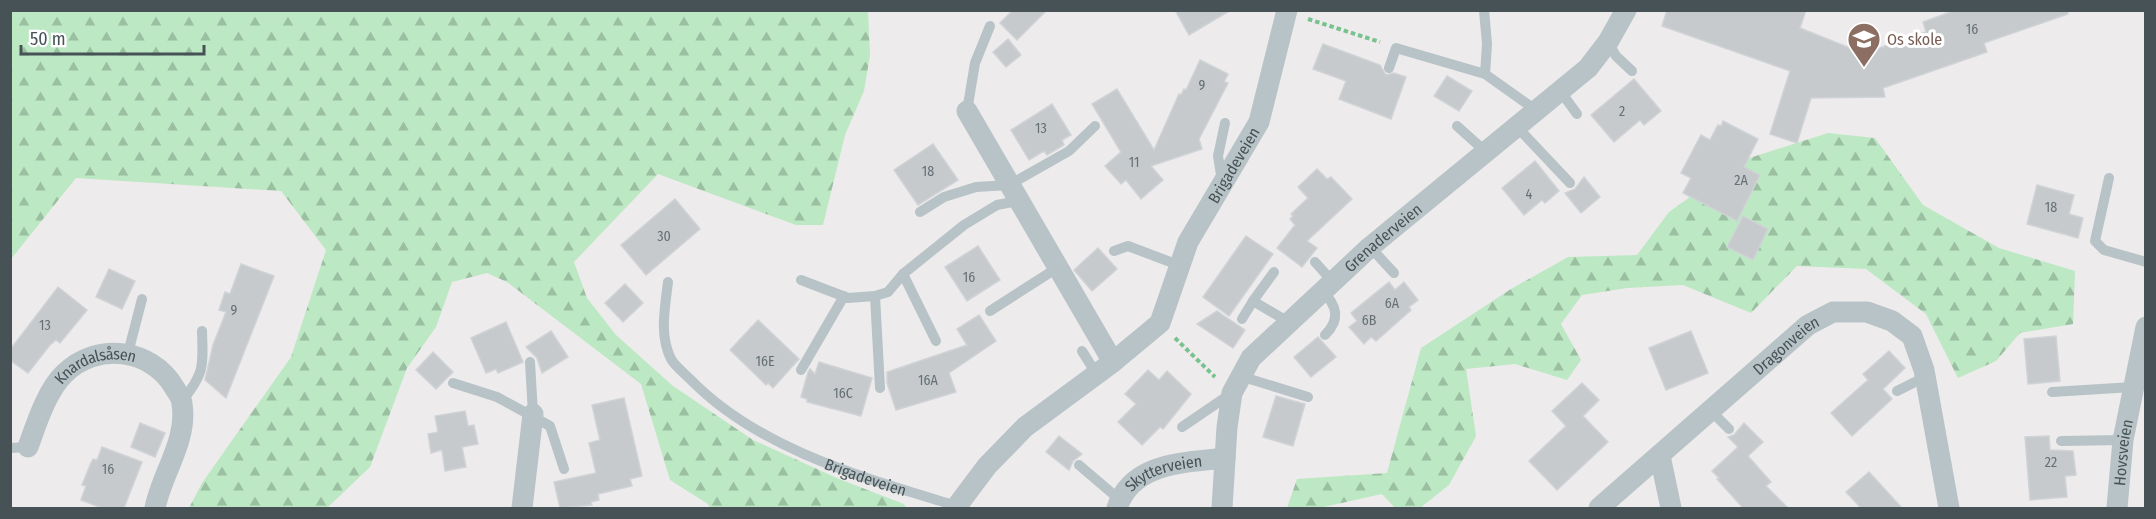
<svg xmlns="http://www.w3.org/2000/svg" width="2156" height="519" font-family="'Fira Sans Condensed',sans-serif">
<style>
.forest{fill:url(#forest-firs)}
.building{fill:#c6cacd;stroke:#d0d3d6;stroke-width:1.5}
.lines{fill:none;stroke-linecap:round;stroke-linejoin:round}
.path{stroke:#78c28d;stroke-width:4;stroke-dasharray:4.5 3;stroke-linecap:butt}
.lane{stroke:#b7c3c6;stroke-width:10}
.street{stroke:#b7c3c6;stroke-width:21}
.labels{text-anchor:middle;stroke-width:6;stroke-linejoin:round;paint-order:stroke}
.number-label{font-size:14px;fill:#667074}
.education-label{font-size:16px;fill:#785e54;stroke:#fff;text-anchor:start}
.street-label{font-size:16px;fill:#465256;stroke:#fff}
</style>
<defs>
<pattern id="forest-firs" width="22" height="20" patternUnits="userSpaceOnUse" patternTransform="scale(1.5)"><rect width="22" height="20" fill="#bce8c3"/><path d="M5 1l3.5 6h-7zM16 11l3.5 6h-7z" fill="#9bbfa1"/></pattern>
</defs>
<rect width="100%" height="100%" fill="#eeebec"/>
<g class="forest">
<path d="M11 10 868 11 870 55 864 91 845 135 823 225H796L658 174 574 262 587 298 616 335 673 386 753 440 839 479 904 504 906 508H710L708 504 670 480 641 384 507 282 487 273 452 282 436 327 407 368 370 467 327 508H189L202 483 291 357 326 250 281 191 76 178 11 259Z"/>
<path d="M1828 133 1875 138 1923 205 1999 248 2075 271 2073 324 2020 333 1996 361 1958 378 1926 314 1866 269 1797 266 1751 313 1683 285 1627 288 1582 295 1561 324 1581 360 1567 380 1515 364 1466 369 1476 436 1449 485 1420 508H1395L1382 494 1319 508H1287L1297 479 1387 473 1421 348 1511 289 1568 257 1637 255 1669 212 1740 161Z"/>
</g>
<g class="building">
<path d="M1013 10H1047L1017 40 1000 23Z"/>
<path d="M1175 10H1231L1189 35Z"/>
<path d="M1667 10H1806L1800 28 1860 52H1868L1926 32 1923 22 1956 10H2067L2068 14 1984 43 1987 52 1883 88 1885 97 1811 98 1797 143 1770 134 1790 71 1662 26Z"/>
<path d="M1008 39 1021 55 1006 67 993 52Z"/>
<path d="M1323 44 1380 65 1386 75 1394 73 1406 77 1391 119 1339 99 1346 81 1313 69Z"/>
<path d="M1200 60 1228 74 1224 82 1228 83 1199 139 1202 149 1151 166 1163 180 1141 199 1126 180 1121 184 1105 166 1121 152 1092 104 1117 89 1154 150 1179 94 1181 95 1184 89 1186 90Z"/>
<path d="M1447 76 1472 91 1459 111 1434 96Z"/>
<path d="M1634 79 1661 111 1644 125 1640 120 1614 142 1591 115Z"/>
<path d="M1052 104 1071 135 1062 140 1064 145 1047 155 1044 151 1029 160 1011 130Z"/>
<path d="M1723 121 1758 139 1744 167 1760 175 1737 221 1683 193 1691 178 1681 173 1701 135 1710 140 1718 125 1721 126Z"/>
<path d="M933 144 958 180 918 205 894 170Z"/>
<path d="M1535 161 1559 191 1545 203 1542 200 1524 215 1502 188Z"/>
<path d="M1317 169 1327 179 1331 177 1352 199 1307 241 1317 248 1302 267 1277 248 1295 225 1290 219 1293 216 1291 214 1308 198 1298 187Z"/>
<path d="M1584 177 1600 197 1581 213 1565 193 1575 189Z"/>
<path d="M2037 185 2074 195 2069 214 2083 218 2078 238 2027 224Z"/>
<path d="M675 199 700 229 646 275 621 245Z"/>
<path d="M1743 216 1768 229 1753 260 1727 247Z"/>
<path d="M1246 236 1273 254 1229 316 1203 297Z"/>
<path d="M978 246 1000 280 967 301 945 267Z"/>
<path d="M1098 248 1117 269 1092 291 1074 270Z"/>
<path d="M241 264 274 276 226 398 205 380 213 345 226 312 219 310 225 292 230 294Z"/>
<path d="M109 269 135 281 122 309 96 297Z"/>
<path d="M1389 282 1395 290 1404 282 1418 300 1409 307 1411 310 1376 341 1371 337 1364 344 1349 327 1357 321 1351 313Z"/>
<path d="M625 284 643 303 623 322 605 303Z"/>
<path d="M58 287 87 310 60 343 56 340 50 345 28 373 10 360V350Z"/>
<path d="M1217 311 1245 330 1233 348 1197 324Z"/>
<path d="M979 315 996 341 949 373 956 392 896 410 887 383V372L967 345 957 329Z"/>
<path d="M758 320 799 359 773 388 768 383 766 385 730 350Z"/>
<path d="M506 322 523 362 498 373 496 369 486 373 471 338Z"/>
<path d="M551 331 568 357 542 373 537 358 526 347Z"/>
<path d="M1691 331 1708 373 1666 390 1649 348Z"/>
<path d="M2056 336 2060 381 2028 384 2024 339Z"/>
<path d="M1318 337 1336 357 1311 377 1294 357Z"/>
<path d="M1889 351 1905 368 1883 389 1892 399 1852 436 1831 413 1868 380 1863 374Z"/>
<path d="M433 352 453 372 436 389 416 370Z"/>
<path d="M819 362 872 378 861 416 807 402V399L801 397 808 372 810 369 815 374Z"/>
<path d="M1148 370 1159 380 1167 371 1191 394 1163 429 1160 427 1142 445 1118 422 1136 404 1125 394Z"/>
<path d="M1582 383 1599 400 1583 416 1608 442 1557 490 1529 461 1566 426 1552 411Z"/>
<path d="M1276 396 1305 404 1293 446 1263 437Z"/>
<path d="M624 398 642 476 630 479 632 486 598 494 599 500 591 502 592 505 560 508 554 482 596 473 589 443 600 440 592 405Z"/>
<path d="M465 411 468 426 474 425 478 444 462 447 466 467 445 471 442 450 431 453 428 434 438 432 435 416Z"/>
<path d="M140 423 165 433 155 457 131 447Z"/>
<path d="M1744 423 1763 442 1748 456 1771 482 1766 486 1788 508H1743L1717 479 1719 478 1712 471 1738 447 1728 437 1734 435Z"/>
<path d="M1059 436 1082 454 1073 461 1069 470 1046 452Z"/>
<path d="M2049 436 2050 450 2073 451 2076 475 2065 476 2067 497 2030 500 2025 437Z"/>
<path d="M102 447 142 462 124 508H102L81 500 86 486 82 485 90 465 93 459 97 460Z"/>
<path d="M1869 472 1902 508H1861L1846 492Z"/>
</g>
<g class="lines">
<g class="path">
<path d="M1308 19 1380 42"/>
<path d="M1175 338 1215 377"/>
</g>
<g class="lane">
<path d="M1484 10 1487 44 1485 74"/>
<path d="M1608 42 1616 56 1632 71"/>
<path d="M1389 68 1396 48 1485 74 1537 111"/>
<path d="M1561 92 1577 114"/>
<path d="M967 111 975 63 990 26"/>
<path d="M1457 126 1486 152"/>
<path d="M1517 127 1570 183"/>
<path d="M2109 178 2095 241 2104 250 2146 262"/>
<path d="M1222 181 1218 156 1225 123"/>
<path d="M920 212 944 197 976 187 1009 185 1069 151 1095 126"/>
<path d="M1370 247 1394 273"/>
<path d="M1114 251 1128 246 1181 266"/>
<path d="M1315 262 1332 281"/>
<path d="M903 274 936 341"/>
<path d="M801 280 848 298 875 296 888 292 903 274 964 225 997 205 1018 201"/>
<path id="s1" d="M668 282C665 308 659 335 671 359 675 366 684 373 690 379 759 450 865 478 957 506"/>
<path d="M1322 290C1337 306 1341 319 1325 335"/>
<path d="M875 296 880 388"/>
<path d="M1253 301 1274 272"/>
<path d="M990 311 1057 268"/>
<path d="M1242 319 1253 301 1287 321"/>
<path d="M1082 351 1097 375"/>
<path d="M128 353 142 299"/>
<path d="M530 362 533 414"/>
<path d="M801 370 844 296"/>
<path d="M1240 376 1308 397"/>
<path d="M453 383 497 397 550 426 564 469"/>
<path d="M1897 391 1925 377"/>
<path d="M2052 392 2133 387"/>
<path d="M182 401C205 373 203 366 202 331"/>
<path d="M1710 410 1729 429"/>
<path d="M1182 427 1232 393"/>
<path d="M2061 441 2123 440"/>
<path d="M10 448 28 447"/>
<path d="M1079 465 1120 500"/>
</g>
<g class="street">
<path d="M967 111 1113 362"/>
<path id="s2" d="M28 447C36 425 47 390 64 374 97 341 152 349 174 387 177 392 182 398 182 404 188 440 162 473 155 508"/>
<path d="M1660 456 1671 508"/>
<path id="s3" d="M957 506 987 466 1025 427 1113 362 1160 323 1188 242 1259 122 1287 10"/>
<path d="M522 508 533 414"/>
<path id="s4" d="M1117 508C1132 462 1184 463 1225 458"/>
<path id="s5" d="M1222 508 1227 427 1232 393 1251 358 1370 247 1588 68 1608 42 1626 10"/>
<path id="s6" d="M1599 508 1808 325 1833 312H1867L1892 321 1912 336 1924 370 1949 508"/>
<path id="s7" d="M2117 508 2123 440 2146 327"/>
</g>
</g>
<defs>
<symbol id="school-pin" viewBox="-11 -11 22 30"><path d="M0 17L-7.5 6A9.5 9.5 0 1 1 7.5 6Z" fill="#8d6e63" stroke="#fff"/><path d="M0-5L7-2L0 1L-7-2ZM-4 1L0 2.5L4 1V4Q0 6-4 4Z" fill="#fff"/></symbol>
</defs>
<g fill-rule="evenodd">
<use href="#school-pin" x="1845" y="20" width="38" height="52"/>
</g>
<g class="labels">
<g class="number-label">
<text x="1972" y="34">16</text>
<text x="1202" y="90">9</text>
<text x="1622" y="116">2</text>
<text x="1041" y="133">13</text>
<text x="1134" y="167">11</text>
<text x="928" y="176">18</text>
<text x="1741" y="185">2A</text>
<text x="1529" y="199">4</text>
<text x="2051" y="212">18</text>
<text x="664" y="241">30</text>
<text x="969" y="282">16</text>
<text x="1392" y="308">6A</text>
<text x="234" y="315">9</text>
<text x="1369" y="325">6B</text>
<text x="45" y="330">13</text>
<text x="765" y="366">16E</text>
<text x="928" y="385">16A</text>
<text x="843" y="398">16C</text>
<text x="2051" y="467">22</text>
<text x="108" y="474">16</text>
</g>
<g class="education-label">
<text x="1887" y="45">Os skole</text>
</g>
<g class="street-label">
<text dy="6" stroke="none"><textPath href="#s3" startOffset="450">Brigadeveien</textPath></text>
<text dy="6" stroke="none"><textPath href="#s5" startOffset="334">Grenaderveien</textPath></text>
<text dy="6" stroke="none"><textPath href="#s6" startOffset="248">Dragonveien</textPath></text>
<text dy="6" stroke="none"><textPath href="#s2" startOffset="116">Knardalsåsen</textPath></text>
<text dy="6" stroke="none"><textPath href="#s7" startOffset="56">Hovsveien</textPath></text>
<text dy="6" stroke="none"><textPath href="#s1" startOffset="309">Brigadeveien</textPath></text>
<text dy="6" stroke="none"><textPath href="#s4" startOffset="63">Skytterveien</textPath></text>
</g>
</g>
<rect width="2156" height="519" fill="none" stroke="#465256" stroke-width="24"/>
<path d="M21 45v9h183v-9" fill="none" stroke="#465256" stroke-width="3"/>
<text x="30" y="45" font-size="18" fill="#465256" stroke="#ffffff" stroke-width="4.5" paint-order="stroke">50 m</text>
</svg>
